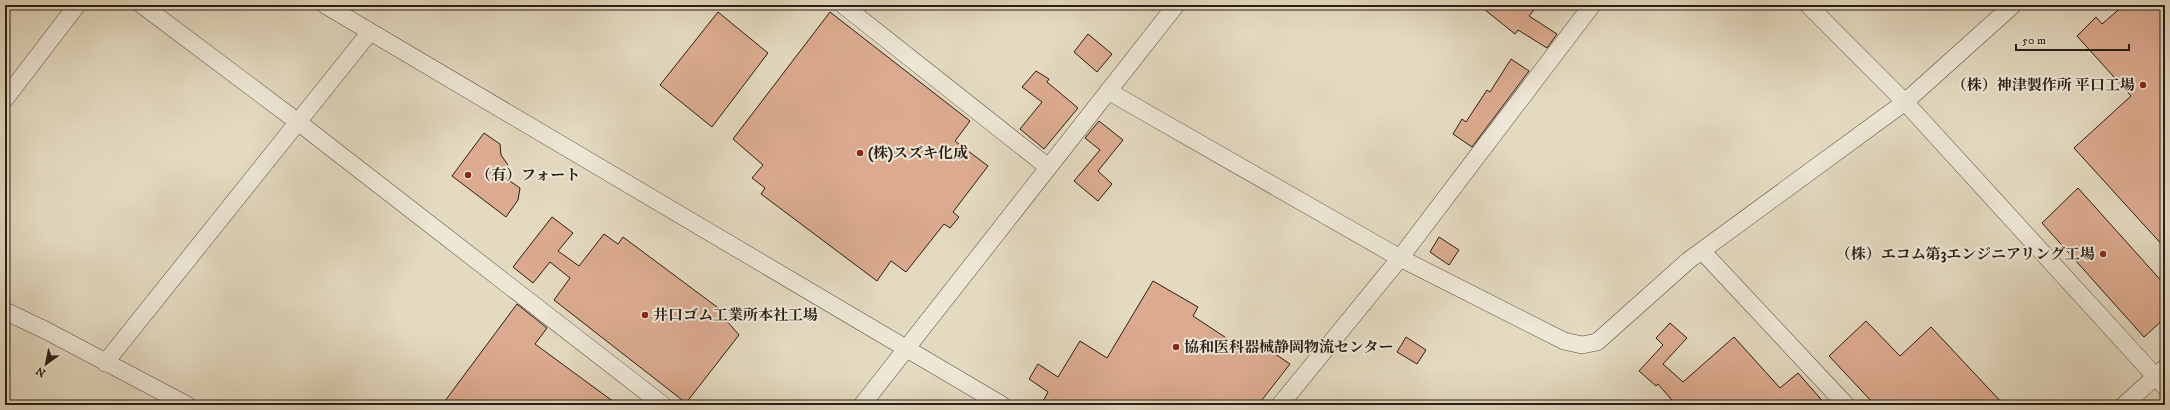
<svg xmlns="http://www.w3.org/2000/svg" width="2170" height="410" font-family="'IM FELL DW Pica','Noto Serif JP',serif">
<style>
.building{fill:#dcab8f;stroke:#291e16}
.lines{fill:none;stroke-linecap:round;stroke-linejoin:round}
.minor-casing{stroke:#584d40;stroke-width:18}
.minor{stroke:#ede7d6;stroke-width:17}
.poi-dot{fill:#8f2418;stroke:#ede7d6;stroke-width:1.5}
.labels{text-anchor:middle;stroke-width:4;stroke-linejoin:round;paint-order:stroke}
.poi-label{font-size:15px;font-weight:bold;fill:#291e16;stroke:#ede7d6;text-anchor:start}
</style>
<rect width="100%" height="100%" fill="#e4dac0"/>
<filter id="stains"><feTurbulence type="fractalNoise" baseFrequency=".005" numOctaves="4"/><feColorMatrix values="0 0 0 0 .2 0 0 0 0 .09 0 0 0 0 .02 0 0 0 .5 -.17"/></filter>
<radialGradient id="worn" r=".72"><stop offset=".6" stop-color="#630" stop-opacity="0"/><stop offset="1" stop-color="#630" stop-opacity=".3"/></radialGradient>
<g class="building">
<path d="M1479 5H1538L1529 16 1557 34 1547 48 1518 30 1515 34Z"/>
<path d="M2124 5H2165V248L2074 148 2131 96 2077 36 2096 17 2102 24Z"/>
<path d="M718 12 768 53 712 127 660 85Z"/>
<path d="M830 12 970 121 955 141 988 166 953 212 959 217 950 228 944 224 906 272 891 261 877 281 761 194 765 188 752 178 763 165 733 139Z"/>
<path d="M1088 34 1112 54 1097 72 1074 52Z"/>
<path d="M1511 59 1529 71 1472 147 1453 134 1462 119 1466 122 1487 90 1490 92Z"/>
<path d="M1036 71 1049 79 1047 82 1078 108 1044 149 1020 129 1042 102 1022 87Z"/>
<path d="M1099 121 1123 140 1098 171 1112 184 1098 201 1074 181 1100 150 1085 138Z"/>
<path d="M484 133 500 144 501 155 508 165 501 175 520 188 518 200 506 217 452 176Z"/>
<path d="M2078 188 2165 285V318L2144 337 2042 223Z"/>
<path d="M552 217 573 233 558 251 579 266 604 234 618 244 623 237 721 310 720 313 739 335 686 403 554 300 570 278 550 262 533 283 513 267Z"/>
<path d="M1439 237 1459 250 1449 265 1430 252Z"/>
<path d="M1153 281 1198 307 1193 316 1249 353 1256 341 1290 364 1258 405H1041L1048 392 1029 379 1038 364 1058 377 1080 341 1107 358Z"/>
<path d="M517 304 547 328 535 344 618 405H442Z"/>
<path d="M1866 321 1900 356 1931 327 2004 405H1875L1829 356Z"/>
<path d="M1670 323 1687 338 1663 364 1683 382 1734 337 1780 388 1798 373 1826 405H1676L1658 384 1656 386 1639 371 1663 345 1656 338Z"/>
<path d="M1406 337 1426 350 1417 364 1397 352Z"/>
</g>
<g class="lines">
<defs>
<g id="minor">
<path d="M142 5 298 122 663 405"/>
<path d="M325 5 1002 405"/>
<path d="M843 5 1048 167"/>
<path d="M1808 5 1905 102 2165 387"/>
<path d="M1108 91 1400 258 1564 341 1582 345 1597 342 1689 260 1905 102 2013 5"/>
<path d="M5 99 77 5"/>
<path d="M1703 252 1846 405"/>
<path d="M5 311 45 330 187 405"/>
<path d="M105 363 370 32"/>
<path d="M862 405 1176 5"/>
<path d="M1280 405 1400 258 1592 5"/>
<path d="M2124 405 2165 368"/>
</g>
</defs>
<use href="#minor" class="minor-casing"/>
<use href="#minor" class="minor"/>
</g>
<g class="poi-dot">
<circle cx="2143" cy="85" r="4"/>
<circle cx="860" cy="153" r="4"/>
<circle cx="468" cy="175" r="4"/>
<circle cx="2103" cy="254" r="4"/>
<circle cx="645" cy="315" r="4"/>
<circle cx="1176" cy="347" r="4"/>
</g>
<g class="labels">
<g class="poi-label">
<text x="2135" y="90" text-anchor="end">（株）神津製作所 平口工場</text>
<text x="868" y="158">(株)スズキ化成</text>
<text x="476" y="180">（有）フォート</text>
<text x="2095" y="259" text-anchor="end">（株）エコム第3エンジニアリング工場</text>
<text x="653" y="320">井口ゴム工業所本社工場</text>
<text x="1184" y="352">協和医科器械静岡物流センター</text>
</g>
</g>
<rect width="2170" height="410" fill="none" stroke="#e4dac0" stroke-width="20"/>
<rect x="6" y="6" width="2158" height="398" fill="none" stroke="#291e16" stroke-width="2"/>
<rect x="10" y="10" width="2150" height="390" fill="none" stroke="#291e16"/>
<g transform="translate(46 364) rotate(213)" stroke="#ede7d6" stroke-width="3" paint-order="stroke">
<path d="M0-3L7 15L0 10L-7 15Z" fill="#291e16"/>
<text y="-6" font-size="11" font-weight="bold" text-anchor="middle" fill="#291e16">N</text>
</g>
<path d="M2016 44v6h113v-6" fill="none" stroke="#291e16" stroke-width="2"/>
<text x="2022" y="44" font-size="12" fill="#291e16" stroke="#ede7d6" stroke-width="3" paint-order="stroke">50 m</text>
<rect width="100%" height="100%" filter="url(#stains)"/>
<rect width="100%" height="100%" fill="url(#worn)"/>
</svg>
